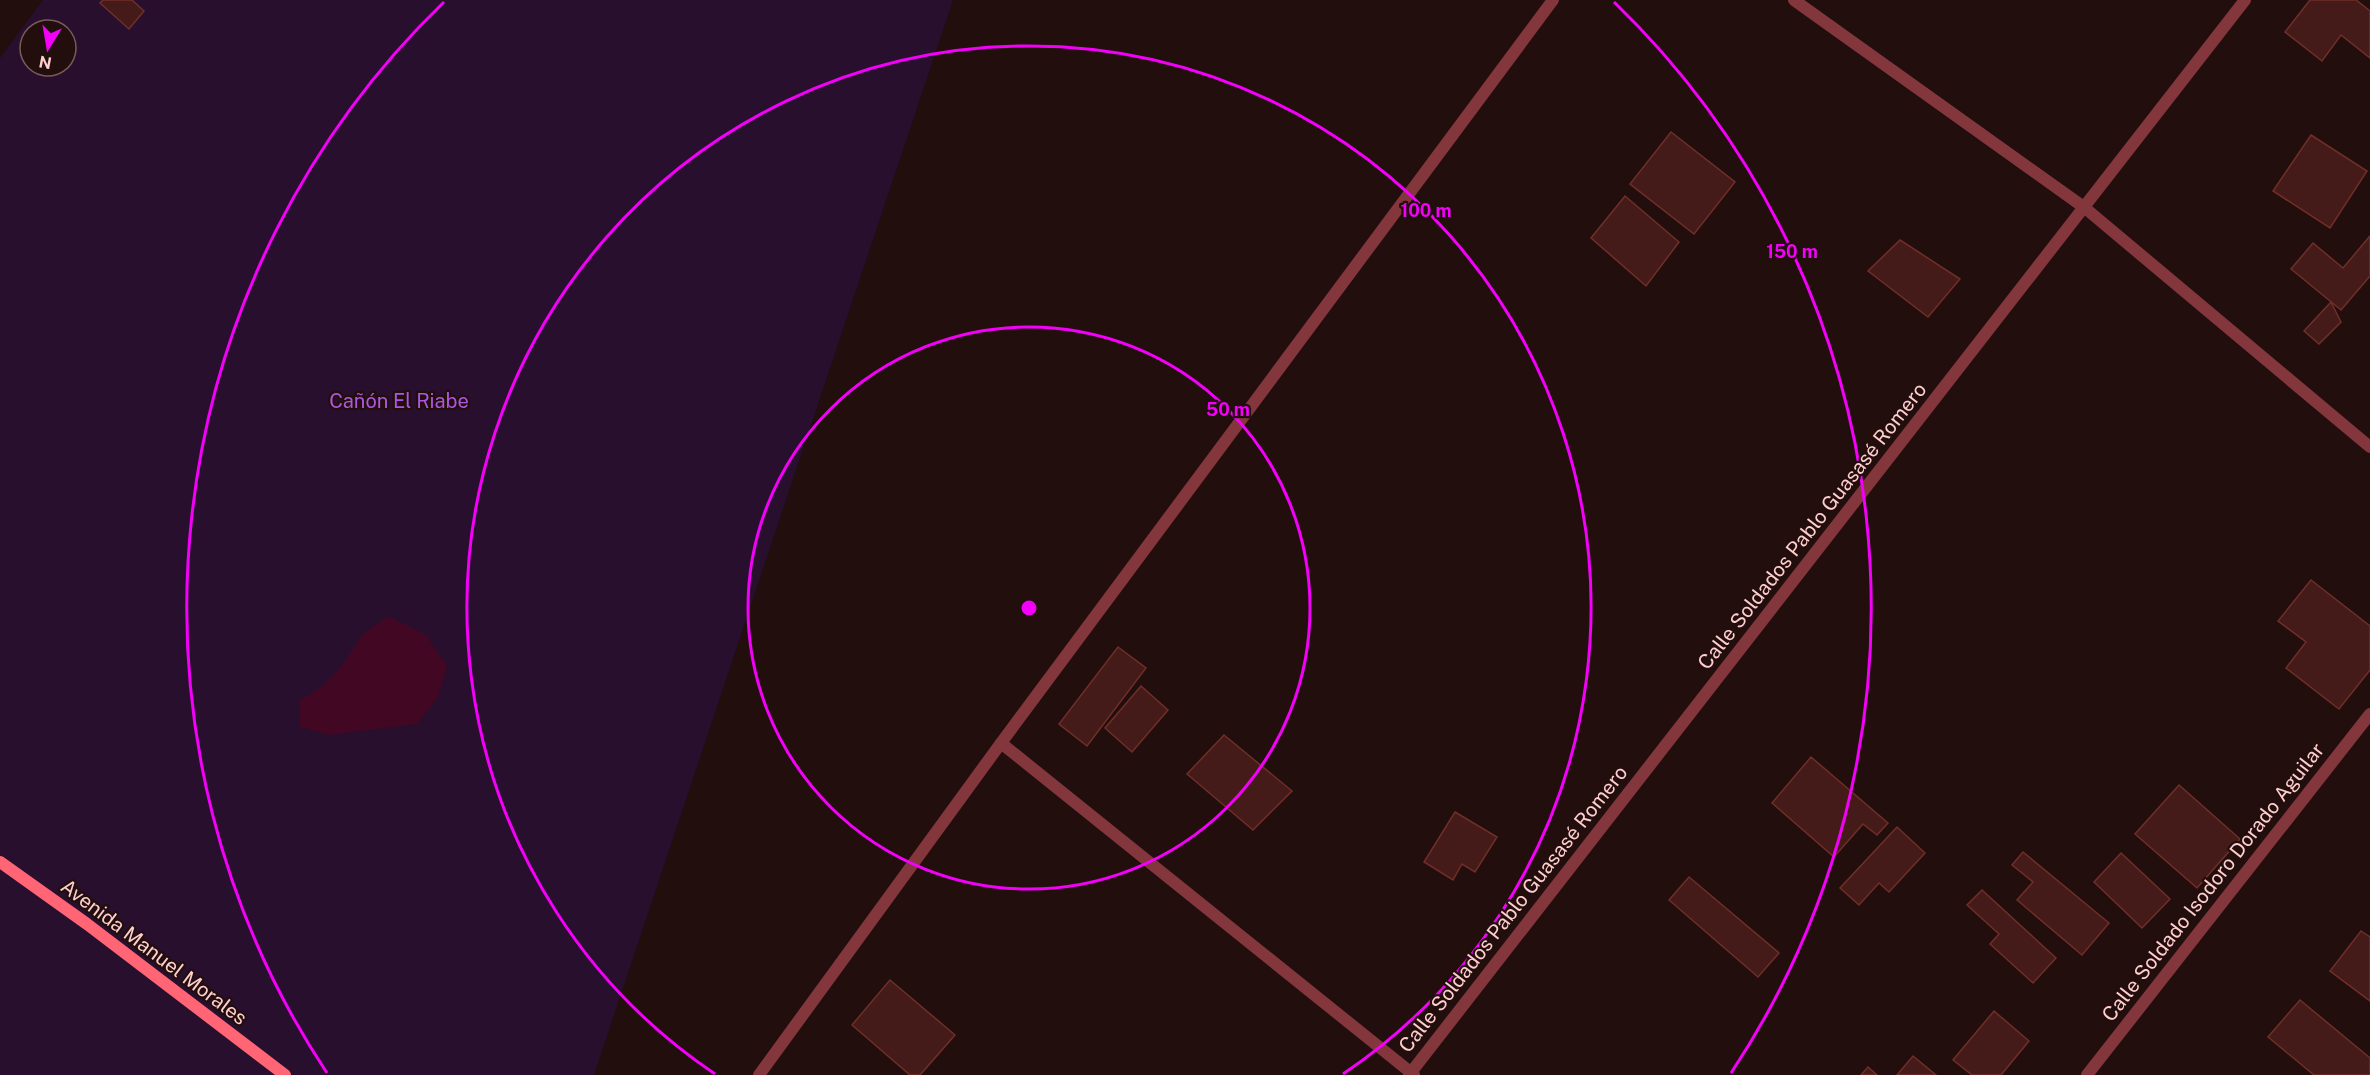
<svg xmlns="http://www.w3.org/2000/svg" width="2370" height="1075" font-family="'Public Sans',sans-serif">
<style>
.green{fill:#280f2d;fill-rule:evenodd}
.water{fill:#410723}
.building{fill:#441b18;stroke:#712e29;stroke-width:1.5}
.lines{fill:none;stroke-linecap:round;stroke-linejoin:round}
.street{stroke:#83363c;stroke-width:12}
.secondary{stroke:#ff6574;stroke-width:12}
.ring{fill:none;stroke:#f300f9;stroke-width:3}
.labels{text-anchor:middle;stroke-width:4.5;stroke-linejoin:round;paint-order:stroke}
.park-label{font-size:20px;fill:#ae56e4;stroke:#220e0d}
.street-label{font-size:20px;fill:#ffcece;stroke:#220e0d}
.centre{fill:#f300f9;stroke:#220e0d;stroke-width:3}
.ring-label{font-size:18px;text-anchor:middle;font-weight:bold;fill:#f300f9;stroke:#220e0d;stroke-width:4.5;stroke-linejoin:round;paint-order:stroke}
</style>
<rect width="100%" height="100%" fill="#220e0d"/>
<path class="green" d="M43 0H953L594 1075H0V58ZM30 30H66V66H30Z"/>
<path class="water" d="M388 616 426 635 447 666 438 697 417 724 329 735 300 727V700L320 688 341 667 363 634Z"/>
<g class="building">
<path d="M103 0H132L144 11 129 29 100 3Z"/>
<path d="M2310 0H2356L2370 11V58L2341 35 2322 61 2285 32Z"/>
<path d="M1671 132 1735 182 1694 234 1630 184Z"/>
<path d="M2311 135 2367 171 2330 228 2273 191Z"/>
<path d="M1625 196 1679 242 1646 286 1591 238Z"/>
<path d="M2370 236V276L2341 310 2291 269 2313 243 2343 268Z"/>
<path d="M1900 240 1960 279 1928 317 1868 271Z"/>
<path d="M2331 302 2341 322 2319 344 2304 331Z"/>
<path d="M2311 580 2370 626V670L2339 709 2286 668 2306 642 2278 621Z"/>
<path d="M1118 647 1146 668 1087 746 1059 724Z"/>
<path d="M1141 686 1168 710 1132 752 1105 728Z"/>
<path d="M1224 735 1292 791 1253 830 1187 774Z"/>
<path d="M1811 757 1888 823 1877 835 1863 824 1834 857 1772 803Z"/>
<path d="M2179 785 2240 839 2197 888 2135 834Z"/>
<path d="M1455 812 1497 837 1475 872 1462 864 1453 880 1424 862Z"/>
<path d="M1897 827 1925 853 1889 892 1879 883 1859 905 1840 888Z"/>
<path d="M2023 852 2109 923 2082 955 2017 900 2033 882 2012 865Z"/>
<path d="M2121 853 2170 899 2142 928 2094 882Z"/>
<path d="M1689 877 1779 953 1758 977 1669 900Z"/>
<path d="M1982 890 2056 958 2033 983 1990 944 1999 934 1967 905Z"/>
<path d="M2361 931 2370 937V1001L2330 971Z"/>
<path d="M890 980 955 1035 920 1075H910L852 1025Z"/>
<path d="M2300 1000 2370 1058V1075H2314L2268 1037Z"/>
<path d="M1994 1011 2029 1041 2001 1075H1972L1953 1060Z"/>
<path d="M1913 1056 1936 1075H1897Z"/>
<path d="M1868 1067 1877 1075H1861Z"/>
</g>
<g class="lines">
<g class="street">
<path d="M1794 0 2085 208 2370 447"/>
<path d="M1001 743 1414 1075"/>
<path d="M759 1075 1001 743 1553 0"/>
<path d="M1409 1075 2245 0"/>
<path d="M2087 1075 2370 714"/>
</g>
<path class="secondary" d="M0 862 87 924 285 1075"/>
</g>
<g class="ring">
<circle cx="1029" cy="608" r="281"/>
<path d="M715 1074A562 562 0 1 1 1343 1074"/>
<path d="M327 1073A842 842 0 0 1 444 2M1614 2A842 842 0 0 1 1731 1073"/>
</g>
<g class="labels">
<g class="park-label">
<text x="399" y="408">Cañón El Riabe</text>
</g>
<g class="street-label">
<text transform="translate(1812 526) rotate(-52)" y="7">Calle Soldados Pablo Guasasé Romero</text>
<text transform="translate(2213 882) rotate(-52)" y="7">Calle Soldado Isodoro Dorado Aguilar</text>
<text transform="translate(1513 909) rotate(-52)" y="7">Calle Soldados Pablo Guasasé Romero</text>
<text transform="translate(154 952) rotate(37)" y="7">Avenida Manuel Morales</text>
</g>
</g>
<circle cx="1029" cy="608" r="9" class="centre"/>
<g class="ring-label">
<text x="1426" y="217">100 m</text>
<text x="1792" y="258">150 m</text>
<text x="1228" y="416">50 m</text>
</g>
<g transform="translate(48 48) rotate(191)"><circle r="28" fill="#220e0d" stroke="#7a5b5a" stroke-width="1.5"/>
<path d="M0-4.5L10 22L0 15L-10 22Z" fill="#f300f9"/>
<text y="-9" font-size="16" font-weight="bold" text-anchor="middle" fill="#ffcece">N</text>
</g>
</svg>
